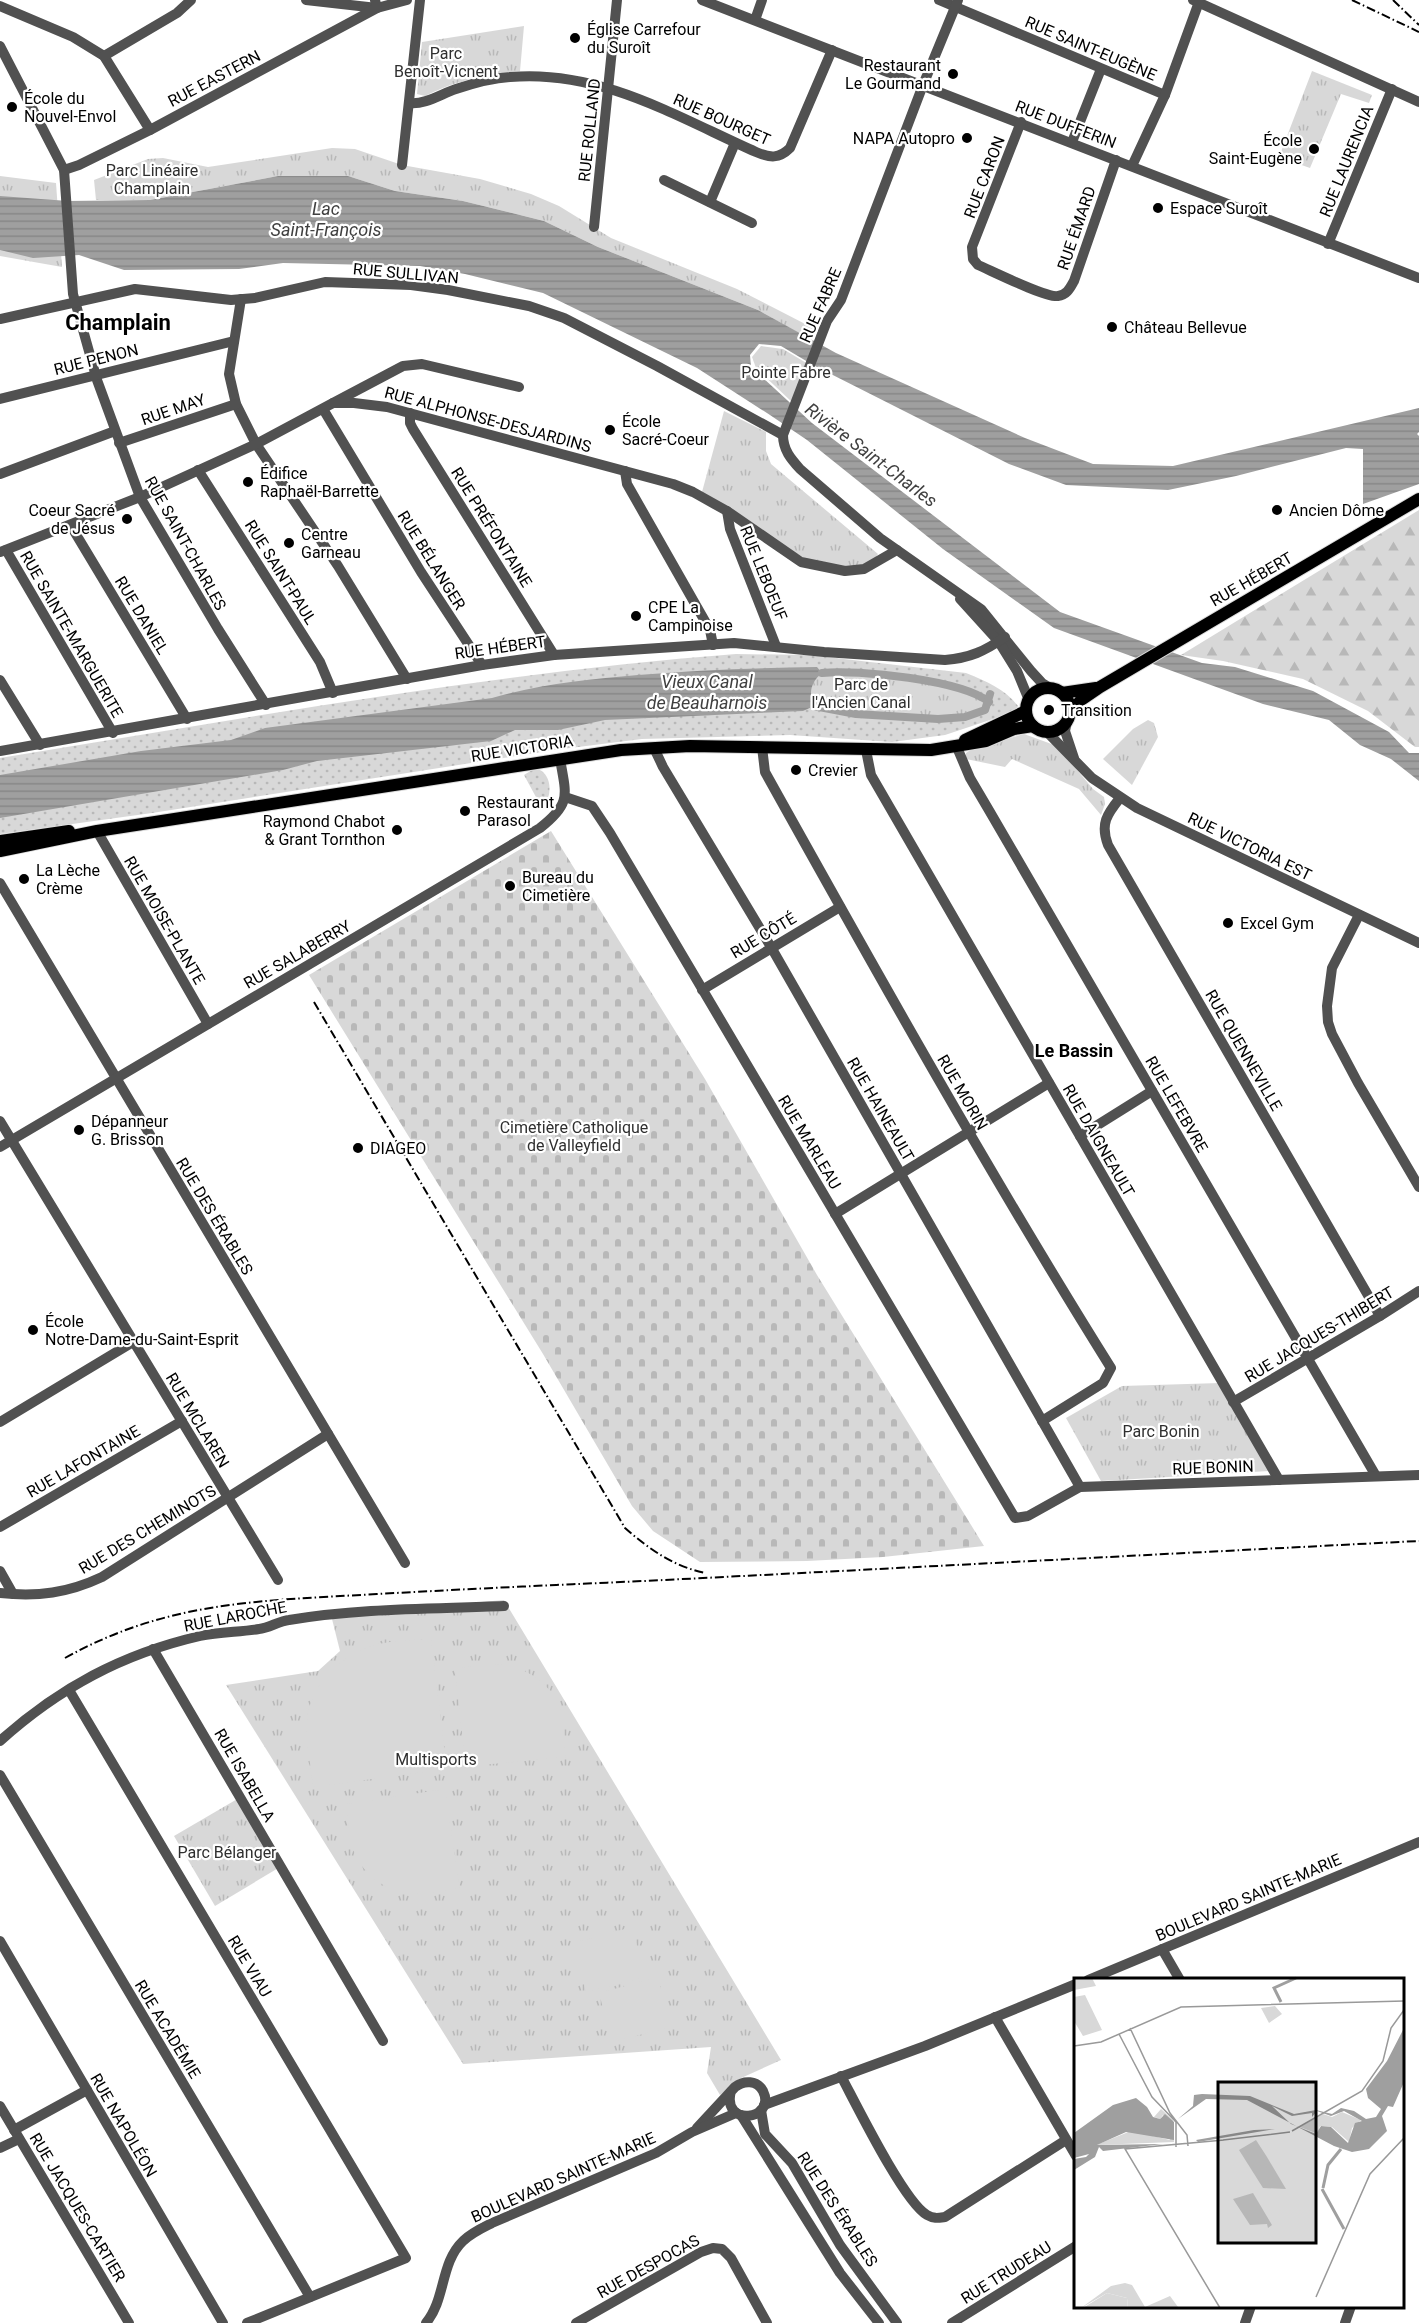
<svg xmlns="http://www.w3.org/2000/svg" width="1419" height="2323" font-family="Roboto,sans-serif">
<style>
.grass{fill:url(#grass-dots)}
.forest{fill:url(#forest-firs)}
.cemetery{fill:url(#cemetery-stones)}
.park{fill:url(#park-tufts)}
.pitch{fill:#d8d8d8}
.water{fill:url(#water-rules)}
.lines{fill:none;stroke-linecap:round;stroke-linejoin:round}
.canal{stroke:#9f9f9f;stroke-width:8}
.major-casing{stroke:#dbdbdb;stroke-width:14}
.minor{stroke:#515151;stroke-width:10}
.major{stroke:#000;stroke-width:12}
.rail{stroke:#000;stroke-width:2;stroke-dasharray:9 3 1.5 3;stroke-linecap:butt}
.poi-dot{fill:#000;stroke:#fff;stroke-width:2}
.labels{text-anchor:middle;stroke-width:4.5;stroke-linejoin:round;paint-order:stroke}
.poi-label{font-size:16px;fill:#000;stroke:#fff;text-anchor:start}
.street-label{font-size:16px;fill:#000;stroke:#fff}
.park-label{font-size:16px;fill:#2f2f2f;stroke:#fff}
.water-label{font-size:18px;font-style:italic;fill:#404040;stroke:#fff}
.neighbourhood-label{font-size:18px;font-weight:bold;fill:#000;stroke:#fff}
.district-label{font-size:22px;font-weight:bold;fill:#000;stroke:#fff}
.inset-river{fill:none;stroke:#9f9f9f;stroke-width:3}
.inset-road{fill:none;stroke:#999;stroke-width:1.5}
.view{fill:#000;fill-opacity:0.15;stroke:#000;stroke-width:3}
.inset-edge{fill:none;stroke:#000;stroke-width:3}
</style>
<defs>
<pattern id="grass-dots" width="8" height="8" patternUnits="userSpaceOnUse" patternTransform="scale(1.5)"><rect width="8" height="8" fill="#d8d8d8"/><path d="M2 2h.1M6 6h.1" fill="none" stroke="#b8b8b8" stroke-width="1.8" stroke-linecap="round"/></pattern>
<pattern id="forest-firs" width="22" height="20" patternUnits="userSpaceOnUse" patternTransform="scale(1.5)"><rect width="22" height="20" fill="#d8d8d8"/><path d="M5 1l3.5 6h-7zM16 11l3.5 6h-7z" fill="#b8b8b8"/></pattern>
<pattern id="cemetery-stones" width="16" height="16" patternUnits="userSpaceOnUse" patternTransform="scale(1.5)"><rect width="16" height="16" fill="#d8d8d8"/><path d="M2 7V4a2 2 0 0 1 4 0v3zM10 15v-3a2 2 0 0 1 4 0v3z" fill="#b8b8b8"/></pattern>
<pattern id="park-tufts" width="24" height="20" patternUnits="userSpaceOnUse" patternTransform="scale(1.5)"><rect width="24" height="20" fill="#d8d8d8"/><path d="M3 7l-1-3M5 7V3M7 7l1-3M15 17l-1-3M17 17v-4M19 17l1-3" fill="none" stroke="#b8b8b8"/></pattern>
<pattern id="water-rules" width="6" height="5" patternUnits="userSpaceOnUse" patternTransform="scale(1.5)"><rect width="6" height="5" fill="#9f9f9f"/><path d="M0 2.5h6" fill="none" stroke="#878787"/></pattern>
</defs>
<rect width="100%" height="100%" fill="#fff"/>
<g class="grass">
<path d="M736 654 809 655 966 673C986 681 1005 689 1018 706L1014 712 945 735 892 742 790 735 642 739 554 750 152 813 0 834V758C244 719 489 673 736 654Z"/>
<path d="M538 769C554 776 551 798 543 810L524 775 532 770Z"/>
</g>
<path class="forest" d="M1419 510V747H1415L1368 711 1303 679 1223 661 1181 655Z"/>
<path class="cemetery" d="M551 831 705 1079 817 1275 984 1546 883 1557 807 1561 700 1562 653 1531 632 1506 543 1354 309 975Z"/>
<g class="park">
<path d="M524 26 520 71C486 74 455 81 425 96L417 94 422 42Z"/>
<path d="M1312 71 1372 95 1369 103 1341 94 1310 168 1279 157Z"/>
<path d="M332 148 355 149 402 165 480 179 531 194 559 206 611 238 737 289 813 328 808 338 758 310 598 247 544 221 463 201 395 191 348 176H278L150 200H96L94 180 148 159 163 158 208 167Z"/>
<path d="M0 176 56 183 62 267 0 256Z"/>
<path d="M761 346 783 349 808 364 793 403 756 368 752 357Z"/>
<path d="M724 411 766 432V451L771 464 878 554 873 561 856 568 808 560 778 543 702 492Z"/>
<path d="M837 671C871 672 964 681 989 702L985 710C935 728 865 715 814 706 805 683 815 674 837 671Z"/>
<path d="M1148 720 1154 723 1158 737 1132 785 1103 759 1133 729Z"/>
<path d="M1024 734 1057 746 1093 789 1104 797 1105 804 1101 815 1079 789 1012 759 1005 767 966 759V753L972 749Z"/>
<path d="M1220 1383 1269 1471 1101 1481 1066 1418 1122 1386Z"/>
<path d="M504 1600 781 2060 739 2079 720 2095 707 2073 711 2047 463 2064 226 1685 318 1671 340 1651 331 1615Z"/>
<path d="M239 1798 280 1867 215 1906 174 1836Z"/>
</g>
<g class="pitch">
<path d="M474 45 480 65 439 74 433 53Z"/>
<path d="M431 1638 446 1763 439 1770 313 1787C311 1764 304 1736 308 1713 314 1681 341 1657 371 1646 389 1640 412 1641 431 1638Z"/>
<path d="M501 1664C528 1668 555 1686 562 1715 565 1728 564 1744 566 1757L472 1766 465 1760 455 1668Z"/>
<path d="M439 1790 446 1797 460 1888C445 1890 429 1894 414 1894 387 1894 359 1872 352 1846 348 1833 348 1818 346 1804Z"/>
<path d="M632 1927 645 1977 586 1992 573 1943Z"/>
<path d="M658 1977 671 2027 612 2042 599 1993Z"/>
</g>
<g class="water">
<path d="M278 176H348L395 191 463 201 544 221 598 247 758 310 836 353 1025 438 1093 464 1173 466 1419 408V432L1417 434 1419 436V484L1363 504V449L1346 448 1236 476 1168 490 1066 485 1009 464 813 365 781 346 759 344 750 355 751 367 812 423 1060 612 1202 663 1235 667 1313 691 1389 732 1409 753H1419V781L1391 759 1360 745 1329 720 1263 704 1054 628 943 549 807 440 770 415 697 368 543 293 465 274 420 266 283 263 239 269 124 270 79 255 33 258 0 250V196L68 201 150 200Z"/>
<path d="M817 667 822 673C811 682 808 693 814 706L803 711 605 720 558 730H515L491 741 317 761 283 770 0 818V775L141 751 231 740 265 728 492 698C540 684 589 679 638 675 698 670 757 668 817 667Z"/>
</g>
<g class="lines">
<g class="canal">
<path d="M822 673C857 669 962 680 989 702"/>
<path d="M814 706 856 714 938 719 965 717 985 710 990 694"/>
</g>
<defs>
<g id="major">
<circle cx="1048" cy="710" r="22"/>
<path d="M1062 693 1096 688"/>
<path d="M1070 714 1081 700 1100 687 1419 499"/>
<path d="M965 740 1026 711"/>
<path d="M0 841 69 831"/>
<path d="M0 851 97 831 621 750 690 746 931 750 986 741 1014 729 1033 726"/>
</g>
</defs>
<use href="#major" class="major-casing"/>
<g class="minor">
<path d="M306 0 377 8 407 0"/>
<path d="M702 0 1419 278"/>
<path d="M939 0 1165 95"/>
<path d="M958 0 923 85 841 300 827 321 783 435C783 450 791 459 800 469L880 538 981 609 1031 671 1042 683 1050 688"/>
<path d="M1193 0 1419 102"/>
<path d="M0 6 73 37 104 56 150 130"/>
<path d="M755 20 762 0"/>
<path d="M0 46 64 170 73 294 97 380 140 497 218 629 266 705"/>
<path d="M104 56 177 13 191 0"/>
<path d="M409 103C425 105 441 94 456 89 474 83 492 78 510 77 600 69 677 117 756 152 770 158 779 159 790 148L832 50"/>
<path d="M1021 122 972 247 973 259 978 265C992 271 1046 298 1058 296 1067 295 1070 288 1074 281L1116 160"/>
<path d="M1072 142 1101 69"/>
<path d="M402 165 420 0"/>
<path d="M1132 166 1165 95 1199 2"/>
<path d="M64 170 79 165 150 130 377 8 375 0"/>
<path d="M664 180 752 223"/>
<path d="M710 202 735 143"/>
<path d="M594 227 617 0"/>
<path d="M1328 244 1392 89"/>
<path d="M241 299 229 374 236 404 256 444 338 566 407 679"/>
<path d="M0 319 135 289 231 300 255 298 325 282 411 285 448 290 529 306 564 318 657 366 783 435"/>
<path d="M0 399 234 341"/>
<path d="M333 403 403 366 422 364 519 387"/>
<path d="M323 409 421 572 482 665"/>
<path d="M410 413V423L413 429 554 655"/>
<path d="M119 443 236 404"/>
<path d="M198 470 320 662 333 693"/>
<path d="M625 471 627 484 710 630 713 645"/>
<path d="M0 474 115 431"/>
<path d="M727 511 730 529 776 646"/>
<path d="M71 526 187 719"/>
<path d="M6 550 113 733"/>
<path d="M0 552 140 497 256 444 333 403H354L387 407 673 484 693 492 727 511 801 562 845 571 864 569 897 550"/>
<path d="M960 599 999 642 1017 671 1029 700"/>
<path d="M0 680 40 745"/>
<path d="M1067 721 1065 731 1074 758"/>
<path d="M1047 732 1092 778 1137 808 1419 943"/>
<path d="M956 745 970 778 990 812 1376 1476"/>
<path d="M762 747 765 772C877 973 989 1173 1111 1368L1103 1383 1042 1421"/>
<path d="M654 748 663 767 771 947 1080 1487"/>
<path d="M866 750 871 775 1279 1480"/>
<path d="M0 751 482 665 554 655 734 643 824 652 945 660C970 658 985 651 1005 637"/>
<path d="M565 797 592 806 610 833 1015 1518 1028 1516 1080 1487 1419 1475"/>
<path d="M1120 798C1107 814 1100 824 1108 845L1380 1316"/>
<path d="M97 831 208 1024"/>
<path d="M0 883 405 1563"/>
<path d="M1359 915 1332 968 1327 1006 1328 1022 1332 1034 1358 1083 1419 1187"/>
<path d="M702 990 840 907"/>
<path d="M0 1121 278 1580"/>
<path d="M1080 1136 1152 1091"/>
<path d="M0 1147 540 828C572 803 566 795 560 759"/>
<path d="M835 1214 1049 1083"/>
<path d="M1233 1402 1380 1316 1419 1291"/>
<path d="M0 1422 133 1342"/>
<path d="M0 1527 182 1421"/>
<path d="M0 1571 13 1594"/>
<path d="M0 1593C38 1597 68 1593 102 1577L328 1434"/>
<path d="M153 1649 383 2041"/>
<path d="M69 1690 406 2258 247 2323"/>
<path d="M0 1741C59 1688 122 1654 200 1636 219 1632 240 1632 259 1629 269 1628 279 1621 289 1620 360 1608 433 1609 504 1606"/>
<path d="M0 1775 310 2297"/>
<path d="M0 1941 223 2323"/>
<path d="M1162 1949 1180 1980"/>
<path d="M1088 1980 1419 1842"/>
<path d="M995 2017 1076 2156"/>
<path d="M841 2076C856 2104 904 2202 927 2215 934 2219 938 2218 945 2217L1066 2140"/>
<path d="M764 2105 925 2046 1076 1984"/>
<path d="M0 2106 129 2323"/>
<path d="M761 2110 765 2134 792 2163 840 2245 897 2323"/>
<path d="M741 2115 840 2273 879 2323"/>
<path d="M697 2128 735 2087C744 2080 757 2080 763 2091 777 2120 721 2128 731 2091"/>
<path d="M14 2130 87 2090"/>
<path d="M0 2148 19 2139"/>
<path d="M426 2323C446 2299 440 2263 463 2241 471 2233 482 2228 492 2223L656 2153 692 2132 736 2113"/>
<path d="M576 2323 701 2252 713 2248 722 2249 731 2258 767 2323"/>
<path d="M952 2323 1076 2246"/>
<path d="M1245 2323 1251 2306"/>
<path d="M1345 2323 1351 2306"/>
</g>
<use href="#major" class="major"/>
<g class="rail">
<path d="M1352 0 1419 32"/>
<path d="M1393 0 1419 25"/>
<path d="M314 1002 625 1528C649 1549 674 1567 706 1573"/>
<path d="M65 1658C169 1600 262 1601 377 1594 466 1589 555 1585 644 1581 903 1568 1161 1554 1419 1541"/>
</g>
</g>
<g class="poi-dot">
<circle cx="575" cy="38" r="6"/>
<circle cx="953" cy="74" r="6"/>
<circle cx="12" cy="107" r="6"/>
<circle cx="967" cy="138" r="6"/>
<circle cx="1314" cy="149" r="6"/>
<circle cx="1158" cy="208" r="6"/>
<circle cx="1112" cy="327" r="6"/>
<circle cx="610" cy="430" r="6"/>
<circle cx="248" cy="482" r="6"/>
<circle cx="1277" cy="510" r="6"/>
<circle cx="127" cy="519" r="6"/>
<circle cx="289" cy="543" r="6"/>
<circle cx="636" cy="616" r="6"/>
<circle cx="1049" cy="710" r="6"/>
<circle cx="796" cy="770" r="6"/>
<circle cx="465" cy="811" r="6"/>
<circle cx="397" cy="830" r="6"/>
<circle cx="24" cy="879" r="6"/>
<circle cx="510" cy="886" r="6"/>
<circle cx="1228" cy="923" r="6"/>
<circle cx="79" cy="1130" r="6"/>
<circle cx="358" cy="1148" r="6"/>
<circle cx="33" cy="1330" r="6"/>
</g>
<g class="labels">
<g class="poi-label">
<text x="587" y="35">Église Carrefour<tspan x="587" dy="18">du Suroît</tspan></text>
<text x="941" y="71" text-anchor="end">Restaurant<tspan x="941" dy="18">Le Gourmand</tspan></text>
<text x="24" y="104">École du<tspan x="24" dy="18">Nouvel-Envol</tspan></text>
<text x="955" y="144" text-anchor="end">NAPA Autopro</text>
<text x="1302" y="146" text-anchor="end">École<tspan x="1302" dy="18">Saint-Eugène</tspan></text>
<text x="1170" y="214">Espace Suroît</text>
<text x="1124" y="333">Château Bellevue</text>
<text x="622" y="427">École<tspan x="622" dy="18">Sacré-Coeur</tspan></text>
<text x="260" y="479">Édifice<tspan x="260" dy="18">Raphaël-Barrette</tspan></text>
<text x="115" y="516" text-anchor="end">Coeur Sacré<tspan x="115" dy="18">de Jésus</tspan></text>
<text x="1289" y="516">Ancien Dôme</text>
<text x="301" y="540">Centre<tspan x="301" dy="18">Garneau</tspan></text>
<text x="648" y="613">CPE La<tspan x="648" dy="18">Campinoise</tspan></text>
<text x="1061" y="716">Transition</text>
<text x="808" y="776">Crevier</text>
<text x="477" y="808">Restaurant<tspan x="477" dy="18">Parasol</tspan></text>
<text x="385" y="827" text-anchor="end">Raymond Chabot<tspan x="385" dy="18">&amp; Grant Tornthon</tspan></text>
<text x="36" y="876">La Lèche<tspan x="36" dy="18">Crème</tspan></text>
<text x="522" y="883">Bureau du<tspan x="522" dy="18">Cimetière</tspan></text>
<text x="1240" y="929">Excel Gym</text>
<text x="91" y="1127">Dépanneur<tspan x="91" dy="18">G. Brisson</tspan></text>
<text x="370" y="1154">DIAGEO</text>
<text x="45" y="1327">École<tspan x="45" dy="18">Notre-Dame-du-Saint-Esprit</tspan></text>
</g>
<g class="street-label">
<text transform="translate(1091 48) rotate(23)" y="6">RUE SAINT-EUGÈNE</text>
<text transform="translate(214 78) rotate(-28)" y="6">RUE EASTERN</text>
<text transform="translate(722 119) rotate(24)" y="6">RUE BOURGET</text>
<text transform="translate(1066 124) rotate(21)" y="6">RUE DUFFERIN</text>
<text transform="translate(589 130) rotate(-84)" y="6">RUE ROLLAND</text>
<text transform="translate(1346 161) rotate(-68)" y="6">RUE LAURENCIA</text>
<text transform="translate(984 177) rotate(-69)" y="6">RUE CARON</text>
<text transform="translate(1076 228) rotate(-71)" y="6">RUE ÉMARD</text>
<text transform="translate(406 273) rotate(5)" y="6">RUE SULLIVAN</text>
<text transform="translate(820 305) rotate(-66)" y="6">RUE FABRE</text>
<text transform="translate(96 359) rotate(-14)" y="6">RUE PENON</text>
<text transform="translate(173 409) rotate(-19)" y="6">RUE MAY</text>
<text transform="translate(488 419) rotate(15)" y="6">RUE ALPHONSE-DESJARDINS</text>
<text transform="translate(492 527) rotate(58)" y="6">RUE PRÉFONTAINE</text>
<text transform="translate(186 543) rotate(61)" y="6">RUE SAINT-CHARLES</text>
<text transform="translate(432 560) rotate(58)" y="6">RUE BÉLANGER</text>
<text transform="translate(281 572) rotate(58)" y="6">RUE SAINT-PAUL</text>
<text transform="translate(764 573) rotate(68)" y="6">RUE LEBOEUF</text>
<text transform="translate(1251 579) rotate(-30)" y="6">RUE HÉBERT</text>
<text transform="translate(142 615) rotate(59)" y="6">RUE DANIEL</text>
<text transform="translate(72 634) rotate(60)" y="6">RUE SAINTE-MARGUERITE</text>
<text transform="translate(500 647) rotate(-8)" y="6">RUE HÉBERT</text>
<text transform="translate(522 748) rotate(-9)" y="6">RUE VICTORIA</text>
<text transform="translate(1250 846) rotate(26)" y="6">RUE VICTORIA EST</text>
<text transform="translate(165 920) rotate(60)" y="6">RUE MOISE-PLANTE</text>
<text transform="translate(763 935) rotate(-31)" y="6">RUE CÔTÉ</text>
<text transform="translate(297 954) rotate(-30)" y="6">RUE SALABERRY</text>
<text transform="translate(1244 1050) rotate(60)" y="6">RUE QUENNEVILLE</text>
<text transform="translate(963 1092) rotate(60)" y="6">RUE MORIN</text>
<text transform="translate(1177 1104) rotate(60)" y="6">RUE LEFEBVRE</text>
<text transform="translate(881 1109) rotate(60)" y="6">RUE HAINEAULT</text>
<text transform="translate(1099 1140) rotate(60)" y="6">RUE DAIGNEAULT</text>
<text transform="translate(810 1142) rotate(59)" y="6">RUE MARLEAU</text>
<text transform="translate(215 1216) rotate(59)" y="6">RUE DES ÉRABLES</text>
<text transform="translate(1319 1334) rotate(-31)" y="6">RUE JACQUES-THIBERT</text>
<text transform="translate(198 1420) rotate(59)" y="6">RUE MCLAREN</text>
<text transform="translate(83 1461) rotate(-30)" y="6">RUE LAFONTAINE</text>
<text transform="translate(1213 1467) rotate(-2)" y="6">RUE BONIN</text>
<text transform="translate(147 1529) rotate(-31)" y="6">RUE DES CHEMINOTS</text>
<text transform="translate(235 1616) rotate(-11)" y="6">RUE LAROCHE</text>
<text transform="translate(245 1775) rotate(60)" y="6">RUE ISABELLA</text>
<text transform="translate(1248 1897) rotate(-23)" y="6">BOULEVARD SAINTE-MARIE</text>
<text transform="translate(250 1966) rotate(59)" y="6">RUE VIAU</text>
<text transform="translate(168 2029) rotate(59)" y="6">RUE ACADÉMIE</text>
<text transform="translate(124 2125) rotate(60)" y="6">RUE NAPOLÉON</text>
<text transform="translate(563 2177) rotate(-24)" y="6">BOULEVARD SAINTE-MARIE</text>
<text transform="translate(78 2207) rotate(59)" y="6">RUE JACQUES-CARTIER</text>
<text transform="translate(838 2209) rotate(57)" y="6">RUE DES ÉRABLES</text>
<text transform="translate(648 2266) rotate(-29)" y="6">RUE DESPOCAS</text>
<text transform="translate(1006 2272) rotate(-32)" y="6">RUE TRUDEAU</text>
</g>
<g class="park-label">
<text x="446" y="59">Parc<tspan x="446" dy="18">Benoît-Vicnent</tspan></text>
<text x="152" y="176">Parc Linéaire<tspan x="152" dy="18">Champlain</tspan></text>
<text x="786" y="378">Pointe Fabre</text>
<text x="861" y="690">Parc de<tspan x="861" dy="18">l'Ancien Canal</tspan></text>
<text x="574" y="1133">Cimetière Catholique<tspan x="574" dy="18">de Valleyfield</tspan></text>
<text x="1161" y="1437">Parc Bonin</text>
<text x="436" y="1765">Multisports</text>
<text x="227" y="1858">Parc Bélanger</text>
</g>
<g class="water-label">
<text x="326" y="215">Lac<tspan x="326" dy="21">Saint-François</tspan></text>
<text transform="translate(871 455) rotate(37)" y="6">Rivière Saint-Charles</text>
<text x="707" y="688">Vieux Canal<tspan x="707" dy="21">de Beauharnois</tspan></text>
</g>
<g class="neighbourhood-label">
<text x="1074" y="1057">Le Bassin</text>
</g>
<g class="district-label">
<text x="118" y="330">Champlain</text>
</g>
</g>
<g transform="translate(1074 1978)">
<rect width="330" height="330" fill="#fff"/>
<path d="M51 305 58 307 71 329 96 318 104 329 54 330 53 320 33 315 7 330 37 308Z" fill="#d8d8d8"/>
<path d="M0 0H18L22 8 0 12ZM11 17 28 52 9 58 0 43V19ZM268 134 287 142 278 150 275 164 258 149 246 148 244 156 226 149 249 136 258 139ZM33 315 53 320 54 330H9Z" fill="#d8d8d8"/>
<path d="M182 162 193 179 212 211 189 210 165 172Z" fill="#d8d8d8"/>
<path d="M201 28 208 36 195 45 187 30ZM87 131 99 142 100 164 22 167 57 153 96 162 89 137 86 141 80 139ZM179 215 198 247 194 250 193 246 176 247 159 221Z" fill="#d8d8d8"/>
<path d="M330 50V104L319 129 314 128 308 138 313 153 295 171 278 174 260 168 173 122 132 121 104 141 119 128 120 117 128 116 176 118 220 136 242 132 258 136 267 130 280 133 292 141 302 139 307 131 294 120 292 111 313 83ZM198 128 218 138 238 135V139L243 133 257 138 270 133 288 143 281 145 274 165 257 149 247 148 242 156 217 146ZM62 120 73 129 79 139 86 141 91 136 100 144V162L52 154 23 167 89 166 29 173 25 169 21 179 0 192V181L12 179 15 176 0 180V155L39 127ZM201 151 124 164 122 162 180 152Z" fill="#9f9f9f" fill-rule="evenodd"/>
<path class="inset-river" d="M207 24 200 10 222 0M249 210 254 187 267 171M248 211 270 251"/>
<path class="inset-road" d="M56 50 96 135 113 157 114 168M45 56 78 119 102 144V169M0 68 27 64 107 29 330 23M218 153 288 113 309 83 317 50 330 32M149 162 216 154M242 319 296 196 330 160M146 330 51 171 150 162"/>
<path class="view" d="M144 104H242V265H144Z"/>
<rect width="330" height="330" class="inset-edge"/>
</g>
</svg>
